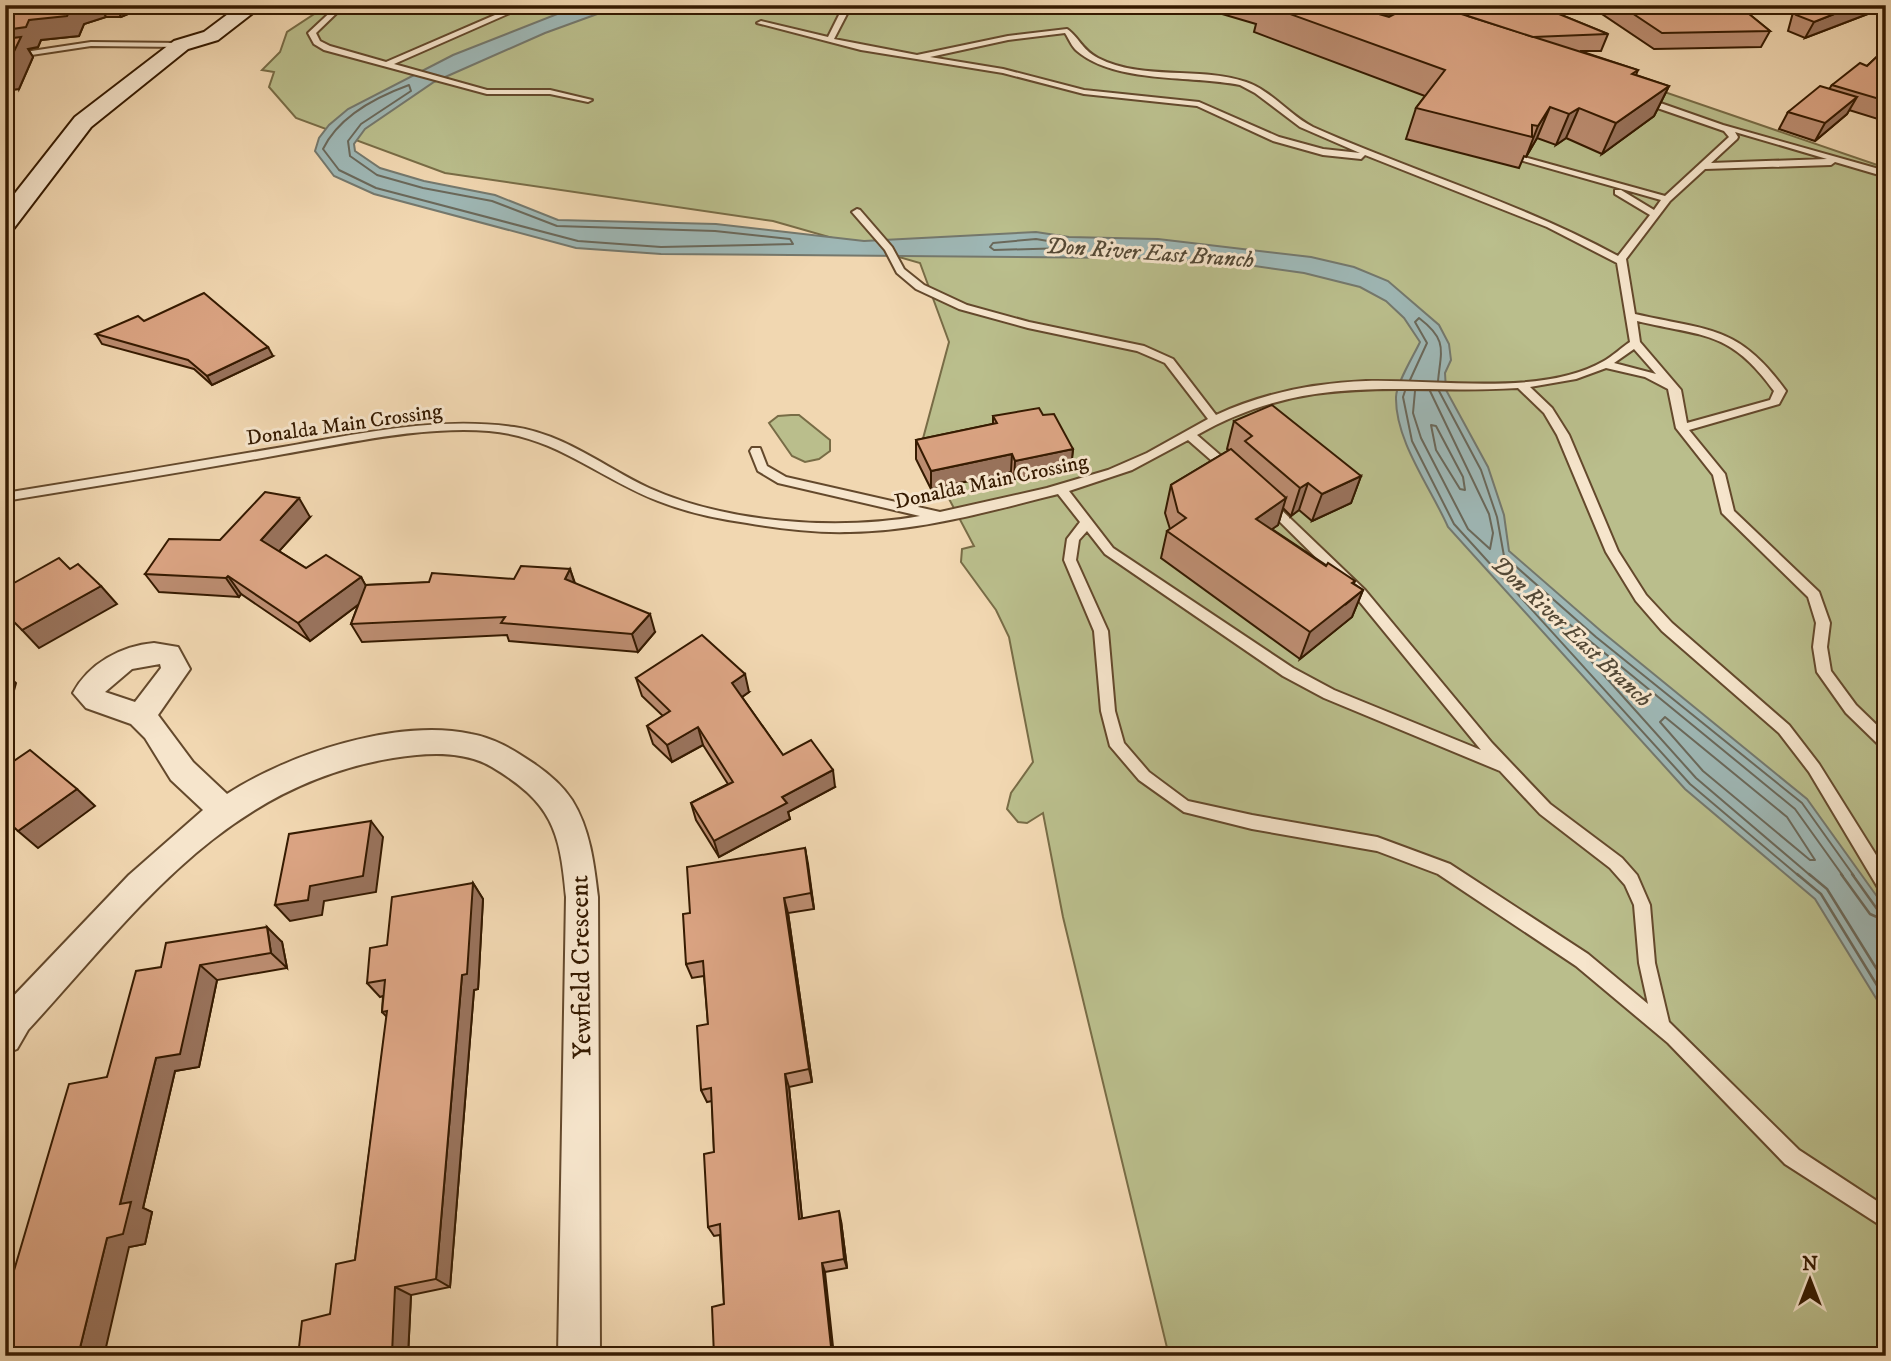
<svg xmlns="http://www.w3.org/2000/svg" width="1891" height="1361" font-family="'IM FELL DW Pica',serif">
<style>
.green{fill:#babe8c;stroke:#786c46;stroke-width:2}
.water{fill:#9eb7b5;stroke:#74786d;stroke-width:2}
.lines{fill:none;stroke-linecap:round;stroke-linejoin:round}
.shore-far1{stroke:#6a685a;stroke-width:2}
.shore{stroke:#6a685a;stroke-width:2.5}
.lane-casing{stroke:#64492c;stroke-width:4}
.street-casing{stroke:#64492c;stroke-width:4}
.secondary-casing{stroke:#351a00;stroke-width:4}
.lane{fill:#f6e5cc;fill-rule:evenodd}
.street{fill:#f6e5cc;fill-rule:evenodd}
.secondary{fill:#f6e5cc;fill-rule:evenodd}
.wall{fill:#bc8d71;stroke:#351a00;stroke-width:2}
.shaded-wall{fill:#99735c;stroke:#351a00;stroke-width:2}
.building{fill:#dba483;stroke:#351a00;stroke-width:2}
.labels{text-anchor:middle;stroke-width:6;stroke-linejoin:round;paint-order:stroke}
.far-street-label{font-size:21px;fill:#351a00;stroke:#f6e5cc}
.far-water-label{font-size:23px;font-style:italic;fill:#544936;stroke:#f6e5cc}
.street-label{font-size:26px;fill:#351a00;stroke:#f6e5cc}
</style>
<rect width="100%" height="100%" fill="#f1d7b1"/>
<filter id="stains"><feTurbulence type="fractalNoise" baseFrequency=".00286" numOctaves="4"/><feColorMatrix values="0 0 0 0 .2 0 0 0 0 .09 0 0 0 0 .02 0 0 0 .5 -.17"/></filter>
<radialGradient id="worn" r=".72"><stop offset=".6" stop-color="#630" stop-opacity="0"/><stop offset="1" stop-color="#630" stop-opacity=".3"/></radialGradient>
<g class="green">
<path d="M328 5H1411L1886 168V1356H1169L1063 917 1043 813 1027 823 1018 822 1007 809 1011 793 1033 762 1009 637 996 610 961 562 962 549 974 546 921 446 949 342 920 263 773 221 445 173 296 118 269 87 274 72 262 70 280 52 287 32Z"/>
<path d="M791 415H799L830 440V451L819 459 805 462 792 456 769 423 778 416Z"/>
</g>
<path class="water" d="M580 5H622L545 33 434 82 365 129 354 144 355 151 380 168 424 181 495 195 558 220 716 224 864 241 1036 232 1069 237 1158 239 1311 257 1354 267 1388 281 1439 325 1449 344 1451 360 1445 373 1446 390 1488 467 1504 515 1509 551 1601 631 1807 799 1886 909V1020L1882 1008 1815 899 1685 789 1448 527C1431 488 1395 441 1396 397 1396 384 1414 355 1420 342L1404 318 1386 301 1360 287 1304 273 1241 264 1135 258 661 254 576 248 374 194 334 176 315 151 319 138 329 125 348 109 453 55Z"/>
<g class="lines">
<g class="shore-far1">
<path d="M409 85 411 91 361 124 348 141 350 156 377 175 423 188 492 201 557 226 715 231 790 239 793 244 661 247 578 241 376 188 339 170 323 149C339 116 376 97 409 85Z"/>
<path d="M1036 239 1066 244 1067 248 994 250 990 247 993 243Z"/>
<path d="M1410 380 1427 343 1415 322 1419 318C1448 340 1441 350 1438 381"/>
<path d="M1405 391 1403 397 1412 441 1454 524 1690 784 1799 876"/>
<path d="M1415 391 1413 413 1421 438 1468 529 1490 549 1493 533 1489 514 1430 391"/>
<path d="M1439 391 1481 470 1497 517 1504 556 1596 637 1802 803 1854 876"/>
<path d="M1431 425 1436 426 1463 477 1465 490 1460 489 1436 450Z"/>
<path d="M1665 717 1787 817 1815 860H1810L1703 771 1660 722Z"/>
<path d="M1811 876 1696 778 1558 624V619H1563L1795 809 1843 876"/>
</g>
<g class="shore">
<path d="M1797 874 1821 894 1886 1000"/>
<path d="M1809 874 1827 889 1886 984"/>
<path d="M1841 874 1870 914 1886 921"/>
<path d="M1852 874 1877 909 1886 912"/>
</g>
<defs>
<g id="lane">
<path d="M338 5H345L316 33 320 41 330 46 386 62 518 5H528L394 64 487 90H550L592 100 588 102 550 94H487L324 50 314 44 308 33Z"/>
<path d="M852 5H861L848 12 834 39 917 55 1008 36 1067 29C1079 37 1081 49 1098 58 1143 81 1199 66 1246 82 1272 91 1289 115 1313 127 1414 172 1521 203 1618 256L1650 215 1615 194V190H1621L1654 210 1661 200 1520 160 1524 157 1665 196 1729 137 1724 131 1640 102V98H1646L1723 125 1886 171V177L1835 162 1831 165 1705 169 1670 201 1626 259 1635 314C1708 331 1738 324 1786 391L1779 404 1689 430 1725 474 1734 511 1819 592 1830 623 1827 647 1831 671 1856 705 1886 734V749L1881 747 1846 713 1817 672 1813 647 1816 623 1808 597 1722 513 1713 475 1676 428 1668 389 1645 377 1606 368 1576 379 1530 387 1552 408 1569 435 1618 551 1646 595 1672 623 1789 725 1819 764 1886 871V893L1880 891 1809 772 1779 733 1662 631 1636 601 1606 552 1557 435 1544 413 1518 388C1398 395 1309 371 1197 435L1235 468V474H1227L1188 440 1132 470 1069 491 1113 548 1293 668 1334 690 1481 750 1355 596 1261 503 1263 500H1271L1365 590 1492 743 1550 804 1622 858 1637 875 1650 905 1655 963 1669 1022 1799 1150 1886 1207V1229L1785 1164 1668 1043 1576 966 1438 874 1377 851 1252 829 1184 812 1139 780 1110 746 1101 711 1094 631 1064 560 1067 539 1080 522 1058 494C991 511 920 531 850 532 816 533 781 529 747 523 717 519 686 512 658 501 597 477 557 437 489 431 420 426 351 443 284 454 191 471 98 486 5 501V493C98 478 190 463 283 447 359 434 436 416 514 427 564 434 604 467 649 488 726 523 837 531 920 516L778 483 758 471 750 451 752 448H760L767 466 786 477 940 512 1047 488 1108 470 1147 453 1208 419 1165 363 1137 351 1028 328 959 309 916 289 897 273 885 250 852 212 857 209 860 210 892 247 904 269 924 285 967 305 1029 322 1144 346 1173 359 1216 415C1263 393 1315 383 1366 381 1436 379 1542 397 1604 361 1613 356 1621 348 1630 342L1617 263 1547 227 1365 155 1361 159 1323 155 1273 141 1197 106 1084 94 1003 73 861 50 757 23 761 21 828 37 842 9ZM1065 33C1069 39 1072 47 1077 51 1116 84 1191 75 1240 85L1255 93 1300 127 1360 153 1323 149 1279 137 1199 102 1084 90 1003 69 930 57 1008 40ZM1735 132 1827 159 1711 163 1737 139 1738 137ZM1637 321C1704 337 1730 330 1774 391L1770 400 1687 423 1681 390 1640 342ZM1634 349 1656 374 1614 363ZM1087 531 1105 554 1283 676 1324 698 1500 771 1540 814 1610 868 1625 885 1634 905 1639 963 1648 1004 1588 954 1450 864 1377 837 1252 815 1188 801 1149 772 1124 743 1115 711 1108 631 1076 560 1079 540Z"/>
<path d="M1370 5H1379L1412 21 1405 23Z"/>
<path d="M91 42 181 43 185 45 181 47 91 46 5 59V55Z"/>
</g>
<g id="street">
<path d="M1577 5H1641L1634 9H1584Z"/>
<path d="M154 643 178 647 190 669 158 715 193 762 227 794C288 754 398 718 471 734 494 738 514 750 533 763 548 773 562 785 572 800 590 829 594 863 598 897L600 1356H558L566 897C560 830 552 803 492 767 463 750 425 753 393 758 224 786 137 911 28 1030L17 1049 5 1054V1005L129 875 203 810 171 780 145 738 131 724 86 708 73 693C89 663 121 646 154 643ZM160 664 161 668 135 702 105 692 132 669Z"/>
</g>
<path id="secondary" d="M240 5H263L218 40 188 49 91 127 14 228 5 231V206L75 117 174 41 204 32Z"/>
</defs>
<use href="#lane" class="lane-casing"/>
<use href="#street" class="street-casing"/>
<use href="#secondary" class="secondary-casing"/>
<use href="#lane" class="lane"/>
<use href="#street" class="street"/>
<use href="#secondary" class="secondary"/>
</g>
<g class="wall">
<path d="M5 5H149L121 17H106L84 24 79 36 41 40 38 47 28 49 33 57 19 89Z"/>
<path d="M1197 5H1347L1389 17 1412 5H1537L1608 34 1601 51H1580L1638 70 1636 75 1669 86 1654 116 1602 154 1566 138 1556 145 1537 138 1526 157 1524 156 1519 168 1406 139 1416 108 1425 96 1254 32 1256 24 1198 7Z"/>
<path d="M1601 5H1738L1770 31 1761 47 1654 49 1599 12Z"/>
<path d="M1795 5H1886V7L1805 38 1788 31Z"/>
<path d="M1886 48V116L1881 120 1849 110 1847 114 1815 141 1779 129 1788 112 1829 89 1832 85 1867 66Z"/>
<path d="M144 321 273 356 212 385 194 369 102 344 96 334Z"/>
<path d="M1043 415 1073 449 1071 468 1014 479 1011 472 931 489 916 459V440L993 424V416Z"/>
<path d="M1234 421 1361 476 1351 503 1312 521 1299 510 1291 516 1283 508 1278 525 1272 529 1363 590 1352 617 1300 659 1161 558 1167 531 1170 529 1165 513 1171 485 1229 450 1227 449Z"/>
<path d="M310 517 279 551 306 568 361 577 365 585 514 579 570 569 575 583 655 632 638 652 509 641 507 635 362 642 351 624 358 605 310 641 241 594 239 597 159 592 145 574 220 540Z"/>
<path d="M636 678 749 692 742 697 783 755 835 787 788 812 790 819 719 857 696 820 691 803 728 784 703 745 672 762 653 744 647 726 663 716 642 696Z"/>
<path d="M805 848 814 909 788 913 812 1082 789 1087 802 1218 841 1221 847 1268 825 1272 724 1304 720 1235 714 1236 708 1227 714 1152 712 1101 707 1102 701 1090 708 1024 704 976 692 978 686 964 690 913Z"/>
<path d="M473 883 483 899 478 989 474 990 450 1287 411 1295 408 1356H298L330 1314 355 1260 387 1017 382 1012 383 996 380 997 367 983 387 945Z"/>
<path d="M282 942 287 968 217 980 199 1067 175 1071 143 1208 152 1212 145 1244 129 1247 107 1077 161 967Z"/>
</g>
<g class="shaded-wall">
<path d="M73 5H100L106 17 84 24 79 36 41 40 38 47 28 49 33 57 19 89 5 91V30L29 20Z"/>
<path d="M115 5H149L121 17Z"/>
<path d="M1857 5H1886V7L1805 38 1814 22Z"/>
<path d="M1669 86 1654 116 1602 154 1616 123Z"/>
<path d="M1857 97 1847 114 1815 141 1825 123Z"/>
<path d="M1550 107 1537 138 1526 157 1538 126Z"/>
<path d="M1579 108 1566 138 1556 145 1569 114Z"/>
<path d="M268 347 273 356 212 385 207 376Z"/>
<path d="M1073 449 1071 468 1014 479 1015 461Z"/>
<path d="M1012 454 1011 472 931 489V471Z"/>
<path d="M1361 476 1351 503 1312 521 1322 494Z"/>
<path d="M1308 483 1299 510 1291 516 1300 488Z"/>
<path d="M299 498 310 517 273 558 261 540Z"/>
<path d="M1286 498 1278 525 1248 546 1256 519Z"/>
<path d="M570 569 576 588 565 579Z"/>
<path d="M228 576 241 594 239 597 226 578Z"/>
<path d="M361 577 371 595 310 641 298 623Z"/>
<path d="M1355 581 1345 605 1363 590 1352 617 1300 659 1310 632Z"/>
<path d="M101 586 117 604 39 648 22 630Z"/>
<path d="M650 614 655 632 638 652 632 634Z"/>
<path d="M5 673 16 683 5 724Z"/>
<path d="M745 674 749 692 736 701 732 683Z"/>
<path d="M698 727 703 745 672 762 667 745Z"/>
<path d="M833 770 835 787 788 812 790 819 719 857 714 841 782 797Z"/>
<path d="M77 789 95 806 38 848 18 831Z"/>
<path d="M5 819 16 828 5 838Z"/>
<path d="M371 821 383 837 376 892 324 901 322 915 290 921 275 905 310 886Z"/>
<path d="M805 848 808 864 814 909 811 893Z"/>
<path d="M473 883 483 899 478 989 474 990 450 1287 436 1279 462 975Z"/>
<path d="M784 898 788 913 812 1082 809 1069Z"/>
<path d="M267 927 282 942 287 968 271 953Z"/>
<path d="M200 965 217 980 199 1067 175 1071 143 1208 152 1212 145 1244 129 1247 104 1356H78L107 1238 120 1204 156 1058Z"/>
<path d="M785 1074 789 1087 803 1229 799 1219Z"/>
<path d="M839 1211 841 1221 847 1268 844 1259Z"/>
<path d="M822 1263 825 1272 834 1356H832Z"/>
<path d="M395 1287 411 1295 408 1356H384Z"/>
</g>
<g class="building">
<path d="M5 5H73L67 16 29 20 26 27 5 30Z"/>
<path d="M1265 5H1347L1389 17 1412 5H1433L1638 70 1632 74 1669 86 1616 123 1579 108 1569 114 1550 107 1538 126 1532 125V137L1416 108 1445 70Z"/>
<path d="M1454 5H1537L1608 34 1533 37 1468 16Z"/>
<path d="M1620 5H1738L1770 31 1662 33Z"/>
<path d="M1799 5H1857L1814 22 1796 15Z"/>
<path d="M21 37 6 68 5 69V39Z"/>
<path d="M1886 48V101L1832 85 1860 63 1867 66Z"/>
<path d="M1820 86 1857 97 1825 123 1788 112Z"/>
<path d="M204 293 268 347 207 376 188 360 96 334 138 316 144 321Z"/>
<path d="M1272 405 1361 476 1322 494 1308 483 1300 488 1245 441 1252 436 1234 421Z"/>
<path d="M1039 408 1043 415 1054 414 1073 449 1015 461 1012 454 931 471 916 440 997 423 993 416Z"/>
<path d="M1231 449 1286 498 1256 519 1326 566 1328 563 1355 581 1352 583 1363 590 1310 632 1167 531 1186 518 1178 512 1171 485Z"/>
<path d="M265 492 299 498 261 540 306 568 326 555 361 577 298 623 228 576 226 578 145 574 169 539 220 540Z"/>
<path d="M59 558 70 569 78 564 101 586 22 630 5 613V603L10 600 5 595V588Z"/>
<path d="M521 566 570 569 565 579 650 614 632 634 501 623 505 617 351 624 366 585 429 582 432 573 514 579Z"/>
<path d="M702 635 745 674 732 683 783 755 811 740 833 770 782 797 787 803 714 841 691 803 733 782 698 727 667 745 647 726 670 711 636 678Z"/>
<path d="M30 750 77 789 18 831 5 819V767Z"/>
<path d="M371 821 363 876 310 886 308 900 275 905 289 834Z"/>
<path d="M805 848 811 893 784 898 809 1069 785 1074 799 1219 839 1211 844 1259 822 1263 832 1356H714L712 1307 724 1304 720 1224 708 1227 704 1154 714 1152 711 1088 701 1090 697 1026 708 1024 703 961 686 964 683 914 690 913 687 867Z"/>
<path d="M473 883 467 974 462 975 436 1279 395 1287 392 1354 384 1356H298L302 1321 330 1314 336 1264 355 1260 387 1011 382 1012 385 980 367 983 370 948 387 945 392 897Z"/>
<path d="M267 927 271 953 200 965 180 1054 156 1058 120 1204 131 1202 123 1234 107 1238 78 1356H5V1301L69 1084 107 1077 136 971 161 967 166 943Z"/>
</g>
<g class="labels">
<g class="far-street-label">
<text transform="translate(344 424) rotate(-8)" y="7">Donalda Main Crossing</text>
<text transform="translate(991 481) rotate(-12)" y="7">Donalda Main Crossing</text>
</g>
<g class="far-water-label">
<text transform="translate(1150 252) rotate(4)" y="8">Don River East Branch</text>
<text transform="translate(1572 631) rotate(43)" y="8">Don River East Branch</text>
</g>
<g class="street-label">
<text transform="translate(580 967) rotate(-91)" y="9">Yewfield Crescent</text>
</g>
</g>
<rect width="1891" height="1361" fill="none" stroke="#f1d7b1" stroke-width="28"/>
<rect x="7" y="7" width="1877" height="1347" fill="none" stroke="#351a00" stroke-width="3.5"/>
<rect x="14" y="14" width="1863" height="1333" fill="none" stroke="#351a00" stroke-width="2"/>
<g transform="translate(1810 1280)" stroke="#f6e5cc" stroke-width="5" paint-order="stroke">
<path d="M0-5L12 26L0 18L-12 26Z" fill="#351a00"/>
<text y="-10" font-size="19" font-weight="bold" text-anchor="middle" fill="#351a00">N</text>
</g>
<rect width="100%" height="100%" filter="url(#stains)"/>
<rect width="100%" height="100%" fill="url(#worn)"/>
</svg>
